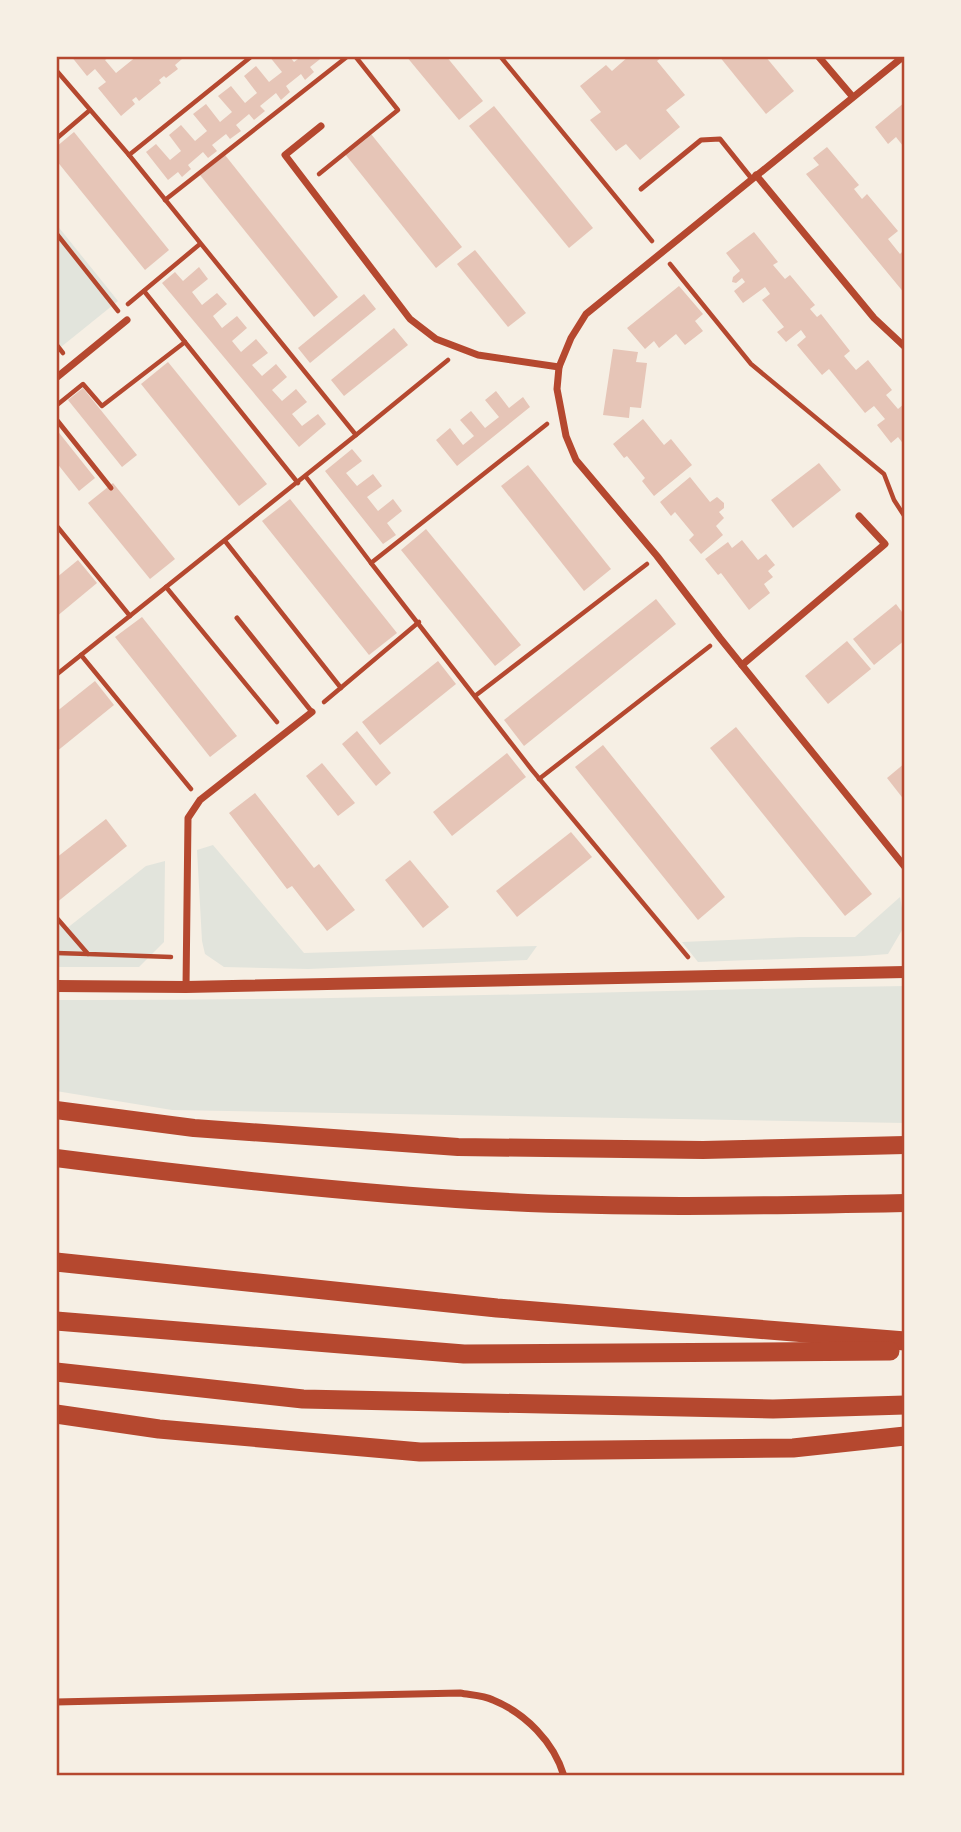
<svg xmlns="http://www.w3.org/2000/svg" width="961" height="1832" font-family="'Space Grotesk',sans-serif">
<style>
.green{fill:#e2e4dc}
.building{fill:#e6c5b7}
.lines{fill:none;stroke-linecap:round;stroke-linejoin:round}
.path{stroke:#b5482f;stroke-width:4.5}
.service{stroke:#b5482f;stroke-width:5}
.minor{stroke:#b5482f;stroke-width:7}
.tertiary{stroke:#b5482f;stroke-width:12}
.trunk{stroke:#b5482f;stroke-width:18}
.motorway{stroke:#b5482f;stroke-width:19}
.neatline{fill:none;stroke:#b5482f;stroke-width:2.5}
</style>
<rect width="100%" height="100%" fill="#f6efe4"/>
<g class="green">
<path d="M56 224 118 301 56 351Z"/>
<path d="M213 845 304 953 537 946 527 960 308 969 224 967 205 954 202 941 197 850Z"/>
<path d="M165 861 164 942 139 967H56V918L66 929 146 866Z"/>
<path d="M900 897 905 925 888 954 863 956 698 962 682 942 800 937H855Z"/>
<path d="M905 986V1123L172 1110 56 1091V1000C339 1001 622 991 905 986Z"/>
</g>
<g class="building">
<path d="M71 56H111L105 60 116 73 137 56H179L182 59 175 65 178 69 166 78 164 76 159 80 161 83 139 101 136 97 132 100 135 104 121 116 98 88 106 82 95 69 87 76Z"/>
<path d="M269 56H289L294 62 302 56H324L310 67 314 72 305 80 301 74 286 86 290 92 281 100 276 93 260 106 265 111 254 120 249 114 236 125 241 131 230 139 226 134 212 145 217 151 208 158 203 152 188 165 191 169 182 177 178 172 168 180 146 152 156 144 170 160 181 151 169 135 181 125 195 141 207 131 193 114 206 104 220 122 232 112 218 96 231 86 245 103 257 93 244 76 256 66 269 82 282 72Z"/>
<path d="M406 56H446L483 101 459 120Z"/>
<path d="M629 56H663L657 61 685 95 666 110 680 127 640 160 626 144 616 151 590 120 601 112 580 86 606 65 612 71Z"/>
<path d="M719 56H765L794 91 766 114Z"/>
<path d="M905 102V145L903 146 896 137 888 144 875 127Z"/>
<path d="M494 106 593 228 569 248 469 126Z"/>
<path d="M74 132 169 250 145 270 56 160V147Z"/>
<path d="M371 134 462 247 436 268 345 154Z"/>
<path d="M827 147 859 185 854 189 862 199 867 194 898 231 888 239 900 254 905 249V294L806 174 819 165 813 158Z"/>
<path d="M225 155 338 297 314 317 200 175Z"/>
<path d="M754 232 778 262 773 265 785 279 790 275 815 305 810 309 817 317 821 314 850 351 844 356 856 370 868 360 892 390 886 395 898 409 905 403V446L898 437 891 443 877 425 885 419 874 406 865 413 829 369 822 375 797 345 806 337 801 330 786 342 777 332 784 327 762 300 770 294 765 287 743 303 734 291 745 282 742 278 736 283 732 282 733 277 740 271 726 253Z"/>
<path d="M475 250 526 313 508 327 457 264Z"/>
<path d="M199 267 208 279 192 292 202 305 217 293 227 304 213 316 222 328 237 316 247 328 232 341 241 352 256 339 268 353 252 365 262 376 276 364 287 377 272 390 282 401 296 389 307 402 292 414 302 426 318 414 326 424 299 447 162 283 175 272 183 281Z"/>
<path d="M679 286 703 314 695 321 703 331 685 345 676 334 659 348 654 341 645 349 627 328Z"/>
<path d="M364 294 376 309 310 363 298 348Z"/>
<path d="M394 328 408 345 344 396 331 380Z"/>
<path d="M613 349 638 352 636 362 647 363 641 408 630 407 629 418 603 415Z"/>
<path d="M168 362 267 484 239 506 141 384Z"/>
<path d="M83 388 137 455 122 467 68 400Z"/>
<path d="M496 391 509 408 523 397 530 407 457 466 436 440 450 428 463 445 474 436 460 420 471 411 485 428 499 417 485 400Z"/>
<path d="M643 419 664 445 671 439 692 465 654 496 642 481 645 478 627 456 624 458 613 444Z"/>
<path d="M56 429 95 478 79 491 56 462Z"/>
<path d="M352 449 362 461 346 473 357 486 373 474 382 486 367 497 378 511 393 499 402 511 387 523 396 535 383 544 325 471Z"/>
<path d="M819 463 841 490 793 528 771 500Z"/>
<path d="M528 465 611 569 584 591 501 486Z"/>
<path d="M690 477 710 502 717 497 724 503V508L719 512 724 518 716 526 723 535 701 554 689 540 694 535 675 512 671 516 660 502Z"/>
<path d="M113 483 175 559 150 579 88 503Z"/>
<path d="M290 499 397 633 369 655 262 521Z"/>
<path d="M426 529 521 645 495 666 401 550Z"/>
<path d="M742 540 758 560 766 554 775 565 768 571 773 577 764 584 770 593 749 610 721 573 718 575 705 559 728 542 732 548Z"/>
<path d="M78 560 97 583 56 617V578Z"/>
<path d="M656 599 676 624 524 746 504 720Z"/>
<path d="M896 604 905 616V640L874 665 853 639Z"/>
<path d="M142 617 237 736 210 757 115 637Z"/>
<path d="M847 641 871 669 828 704 805 676Z"/>
<path d="M438 661 456 684 380 745 362 722Z"/>
<path d="M95 681 114 705 56 752V712Z"/>
<path d="M736 727 872 894 845 916 710 748Z"/>
<path d="M357 731 391 773 376 786 342 744Z"/>
<path d="M603 745 725 897 698 920 575 767Z"/>
<path d="M507 753 526 777 452 836 433 812Z"/>
<path d="M322 763 355 803 338 816 306 776Z"/>
<path d="M905 763V801L887 778Z"/>
<path d="M255 793 314 868 319 864 355 910 327 931 292 886 287 889 229 813Z"/>
<path d="M106 819 127 846 56 903V858Z"/>
<path d="M571 832 592 857 517 917 496 891Z"/>
<path d="M410 860 449 907 423 928 385 880Z"/>
</g>
<g class="lines">
<g class="path">
<path d="M500 56 652 241"/>
<path d="M56 70 129 155 252 56"/>
<path d="M56 139 90 110"/>
<path d="M129 155 356 435 448 360"/>
<path d="M319 174 398 110 355 56"/>
<path d="M165 200 348 56"/>
<path d="M56 233 118 311"/>
<path d="M670 264 751 364 884 474 894 500 905 517"/>
<path d="M144 291 298 483"/>
<path d="M128 304 200 244"/>
<path d="M56 344 63 353"/>
<path d="M57 405 83 384 102 406 185 342"/>
<path d="M547 424 371 563 532 770 688 957"/>
<path d="M306 477 371 563"/>
<path d="M56 525 130 616"/>
<path d="M225 541 341 688"/>
<path d="M166 587 277 722"/>
<path d="M81 655 191 789"/>
<path d="M56 675 356 435"/>
<path d="M475 696 647 564"/>
<path d="M324 702 419 622"/>
<path d="M539 779 710 646"/>
<path d="M56 917 88 954 171 957"/>
<path d="M56 953 88 954"/>
</g>
<g class="service">
<path d="M641 189 701 140 720 139 752 179"/>
<path d="M56 419 111 488"/>
<path d="M237 618 312 712"/>
</g>
<g class="minor">
<path d="M818 56 852 96"/>
<path d="M904 56 586 314 571 338 559 367 557 389 566 436 576 460 657 556 720 638 905 867"/>
<path d="M321 126 285 155 410 319 436 339 478 355 559 367"/>
<path d="M756 175 874 318 905 347"/>
<path d="M56 378 127 320"/>
<path d="M742 665 885 544 859 516"/>
<path d="M186 987 188 818 200 800 312 712"/>
<path d="M56 1702 460 1693C470 1695 483 1695 493 1700 525 1713 554 1742 564 1776"/>
</g>
<path class="tertiary" d="M56 986 186 987 905 972"/>
<g class="trunk">
<path d="M56 1110 194 1128 458 1147 703 1150 905 1145"/>
<path d="M56 1158C189 1175 322 1190 456 1199 605 1209 755 1206 905 1203"/>
</g>
<g class="motorway">
<path d="M56 1262 497 1308 905 1341"/>
<path d="M56 1321 464 1354 890 1351"/>
<path d="M56 1372 303 1399 773 1409 905 1405"/>
<path d="M56 1414 159 1429 420 1452 793 1448 905 1436"/>
</g>
</g>
<rect width="961" height="1832" fill="none" stroke="#f6efe4" stroke-width="116"/>
<rect x="58" y="58" width="845" height="1716" class="neatline"/>
</svg>
